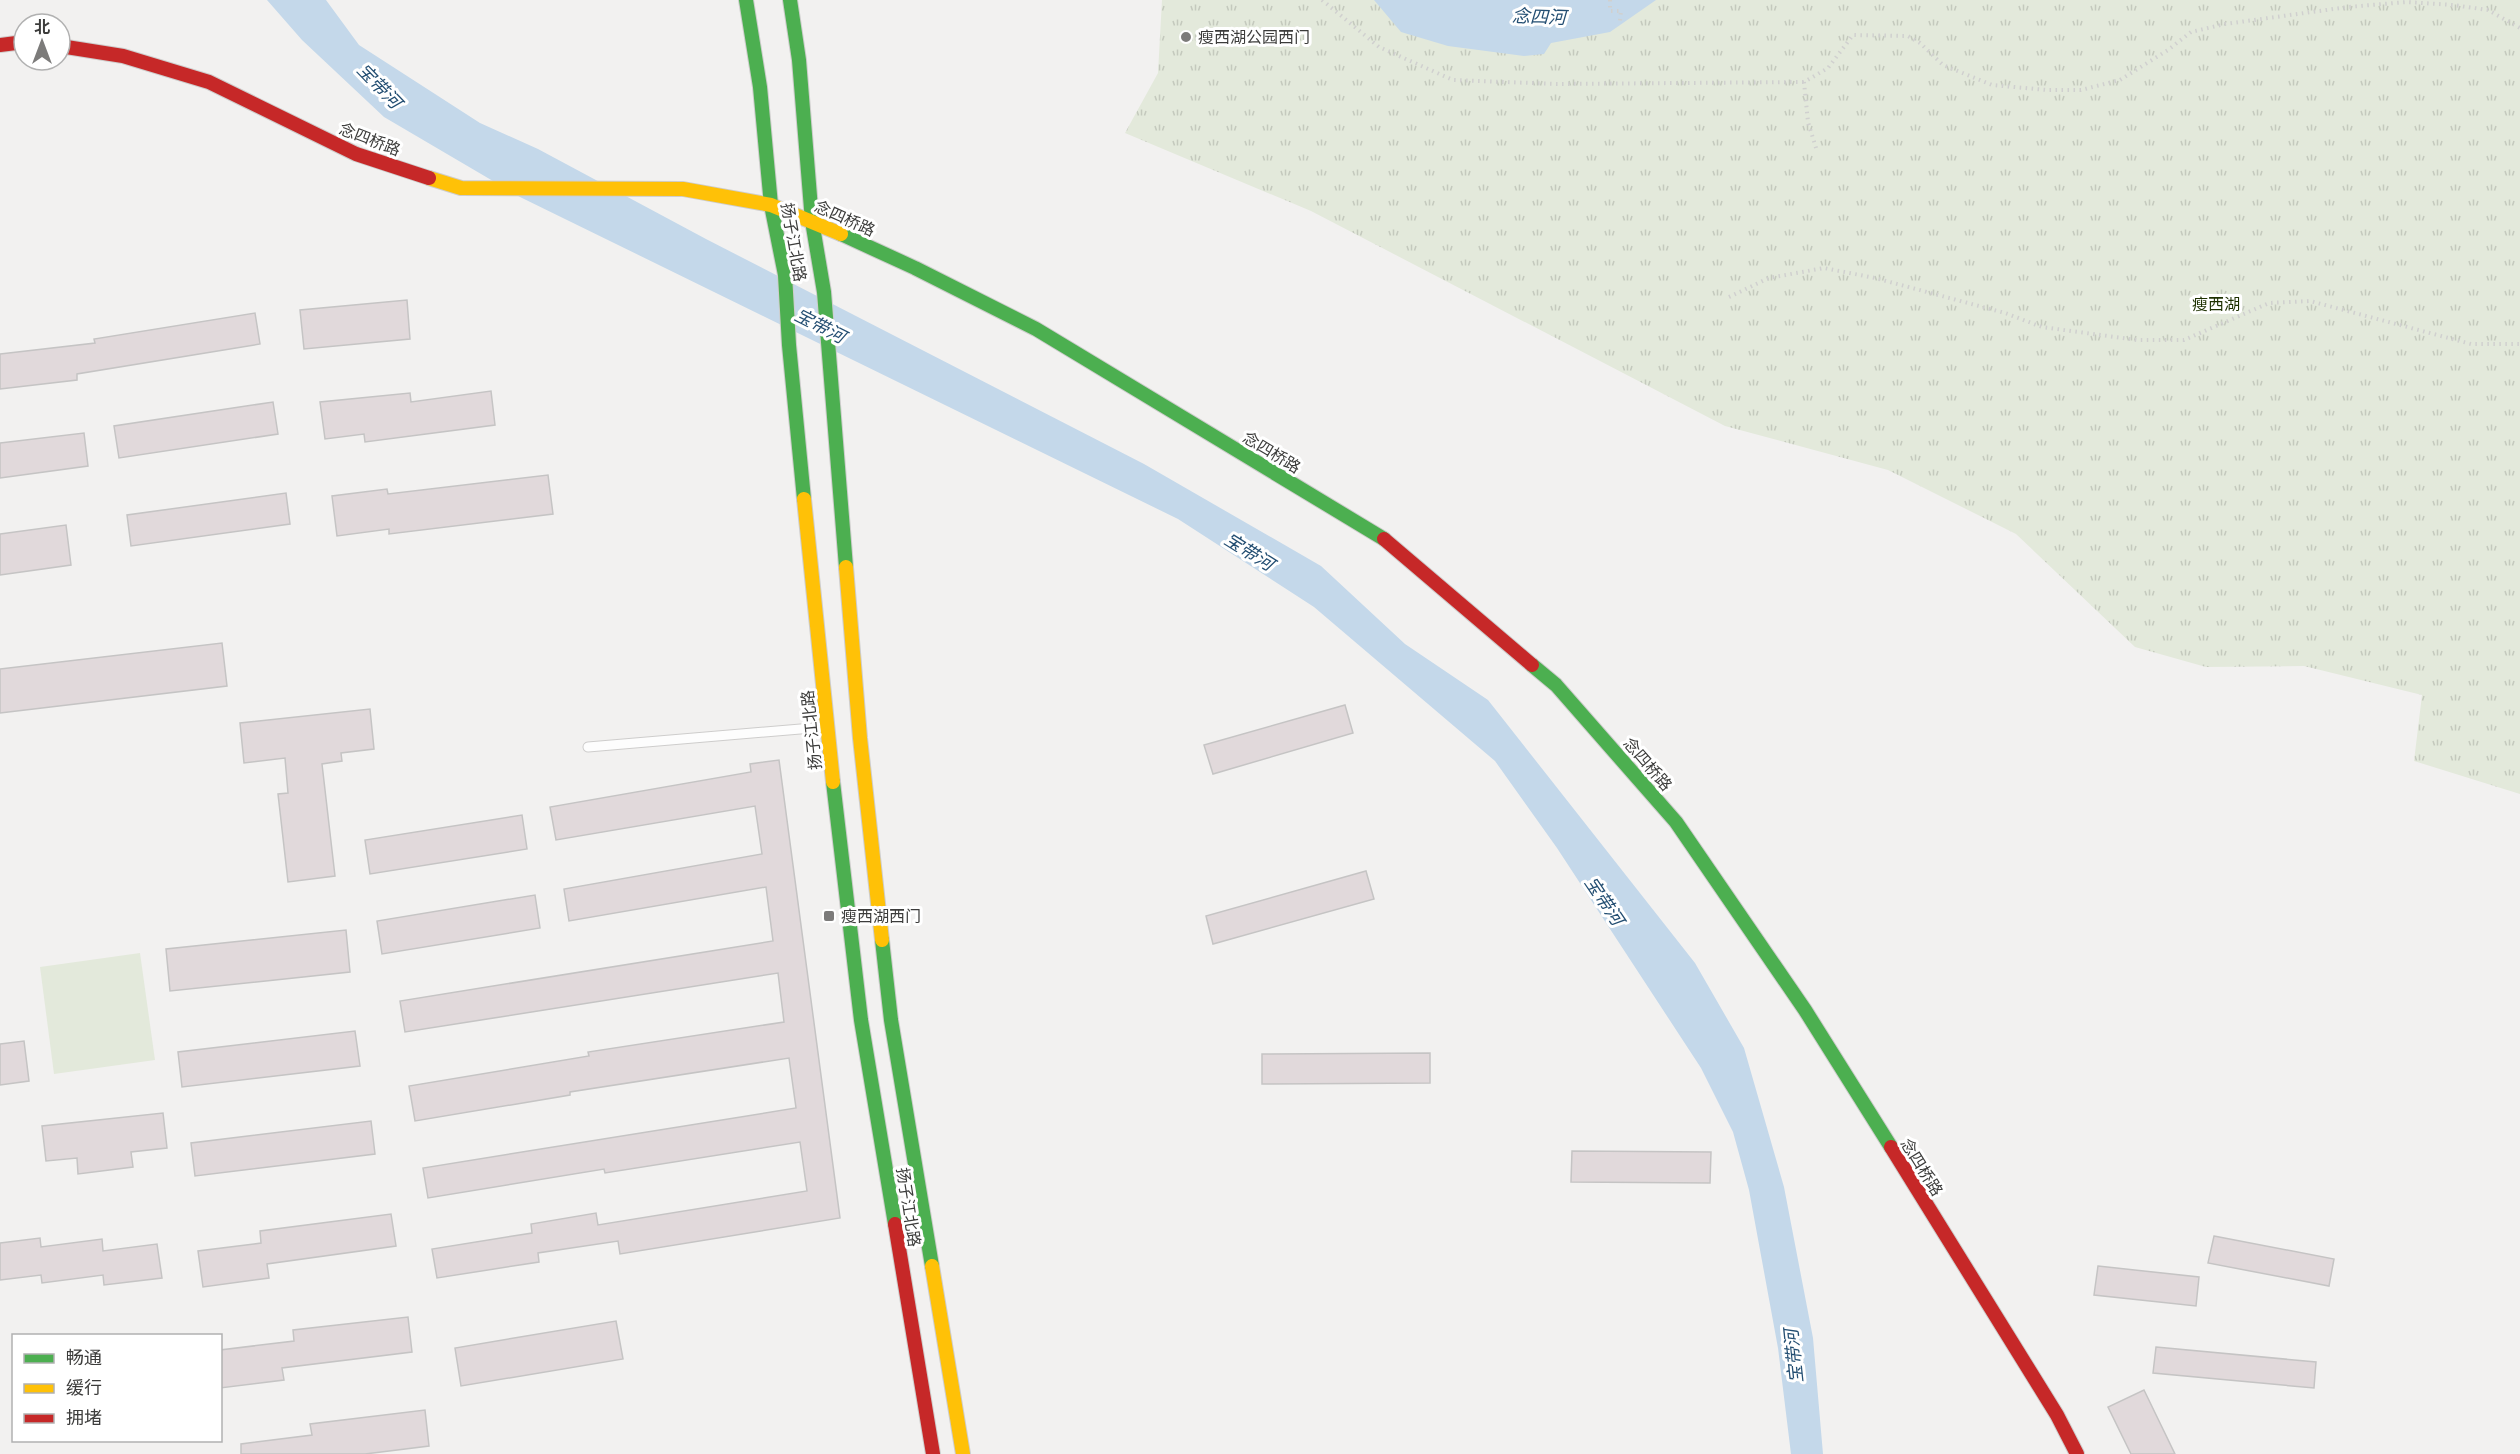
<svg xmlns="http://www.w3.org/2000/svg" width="2520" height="1454" font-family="'PT Sans','Noto Sans SC',sans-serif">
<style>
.grass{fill:url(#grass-tufts)}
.pitch{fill:#e3e9db}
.water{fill:#c4d8ea}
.building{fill:#e1d9db;stroke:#c5c4c4;stroke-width:1.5}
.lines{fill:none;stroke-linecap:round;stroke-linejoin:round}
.lane-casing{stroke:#cecdcc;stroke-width:11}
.fast-casing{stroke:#cecdcc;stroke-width:16}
.slow-casing{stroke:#cecdcc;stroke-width:16}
.jam-casing{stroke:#cecdcc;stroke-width:16}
.path{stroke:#d0d0cf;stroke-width:4;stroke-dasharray:1.5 4.5;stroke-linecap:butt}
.lane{stroke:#fdfdfd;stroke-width:9}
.fast{stroke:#4caf50;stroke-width:14}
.slow{stroke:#ffc107;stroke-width:14}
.jam{stroke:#c62828;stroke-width:14}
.poi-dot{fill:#7c7b7a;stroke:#fff;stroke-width:2}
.labels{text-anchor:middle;stroke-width:6;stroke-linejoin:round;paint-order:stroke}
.poi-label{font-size:16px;fill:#3c3c3b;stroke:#fff;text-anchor:start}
.street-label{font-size:16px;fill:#3c3c3b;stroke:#fff}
.park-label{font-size:16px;fill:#1d3000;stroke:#fff}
.water-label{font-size:18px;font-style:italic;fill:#234e72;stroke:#fff}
</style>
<defs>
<pattern id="grass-tufts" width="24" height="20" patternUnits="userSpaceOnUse" patternTransform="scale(1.5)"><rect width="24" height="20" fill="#e3e9db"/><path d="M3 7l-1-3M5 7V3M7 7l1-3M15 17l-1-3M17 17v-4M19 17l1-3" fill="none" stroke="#c4c9bd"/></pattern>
</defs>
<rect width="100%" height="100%" fill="#f2f1f0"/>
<path class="grass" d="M1162 0H2520V794L2414 761 2422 695 2304 666 2206 667 2135 647 2016 534 1888 470 1725 426 1311 211 1125 133 1158 73Z"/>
<path class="pitch" d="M140 953 155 1060 54 1074 40 967Z"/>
<g class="water">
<path d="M267 0H326L359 45 480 123 538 149 706 239 1144 464 1321 566 1405 644 1488 700 1695 963 1744 1048 1784 1187 1813 1338 1823 1454H1791L1778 1348 1749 1190 1733 1132 1701 1068 1557 848 1495 761 1314 607 1178 519 520 197 384 117 302 40Z"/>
<path d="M1374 0H1656L1610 32 1551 43 1544 54 1524 56 1448 46 1401 32Z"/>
</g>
<g class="building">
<path d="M407 300 410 339 304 349 300 310Z"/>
<path d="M255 313 260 344 77 374V380L0 389V354L95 343 94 339Z"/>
<path d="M491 391 495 425 365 442 364 434 325 439 320 402 410 393 411 402Z"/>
<path d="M273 402 278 434 119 458 114 426Z"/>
<path d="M84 433 88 466 0 478V443Z"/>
<path d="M548 475 553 514 389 534V529L337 536 332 496 387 489 388 494Z"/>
<path d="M286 493 290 524 131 546 127 515Z"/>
<path d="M66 525 71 565 0 575V534Z"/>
<path d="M222 643 227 686 0 713V669Z"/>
<path d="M1345 705 1353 733 1213 774 1204 745Z"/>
<path d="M370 709 374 749 341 753 342 761 322 764 335 876 288 882 278 794 288 793 285 758 244 763 240 723Z"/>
<path d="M779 760 840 1218 620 1254 618 1241 538 1253 539 1262 437 1278 432 1249 532 1233 531 1224 596 1213 598 1225 807 1191 800 1142 605 1173 604 1169 428 1198 423 1168 796 1108 789 1058 570 1092V1095L415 1121 409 1086 589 1056 588 1052 784 1022 778 973 405 1032 400 1001 773 941 766 887 569 921 564 889 762 854 755 806 556 840 550 807 751 772 750 764Z"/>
<path d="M522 815 527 849 370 874 365 840Z"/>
<path d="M1366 871 1374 899 1213 944 1206 916Z"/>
<path d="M535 895 540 928 382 954 377 921Z"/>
<path d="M346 930 350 972 170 991 166 949Z"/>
<path d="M355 1031 360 1066 182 1087 178 1052Z"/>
<path d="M24 1041 29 1081 0 1085V1044Z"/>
<path d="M1430 1053V1083L1262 1084V1054Z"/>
<path d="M163 1113 167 1148 131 1152 133 1167 78 1174 77 1158 46 1161 42 1126Z"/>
<path d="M371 1121 375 1154 195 1176 191 1143Z"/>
<path d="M1572 1151 1711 1152 1710 1183 1571 1182Z"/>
<path d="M391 1214 396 1246 267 1264 269 1278 203 1287 198 1251 261 1243 260 1231Z"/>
<path d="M2214 1236 2334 1259 2329 1286 2208 1263Z"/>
<path d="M40 1238 41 1247 102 1239 103 1251 157 1244 162 1278 104 1285 103 1275 42 1283 41 1275 0 1280V1243Z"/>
<path d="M2098 1266 2199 1277 2196 1306 2094 1295Z"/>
<path d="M408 1317 412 1352 282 1368 284 1380 220 1388V1350L294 1341 293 1330Z"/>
<path d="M616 1321 623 1359 461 1386 455 1348Z"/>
<path d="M2156 1347 2316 1362 2314 1388 2153 1373Z"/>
<path d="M2144 1390 2175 1454H2131L2108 1407Z"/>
<path d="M425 1410 429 1446 365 1454H241V1444L312 1435 310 1424Z"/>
</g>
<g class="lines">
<defs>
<path id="lane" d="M588 747 824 727"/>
<g id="fast">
<path d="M746 0 760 87 771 205 785 275 789 345 804 499"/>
<path d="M790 0 799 60 812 221 824 292 846 567"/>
<path d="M841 234 915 268 1036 329 1384 539"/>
<path d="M1532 665 1556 685 1676 822 1805 1010 1891 1147"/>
<path d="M833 782 861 1020 895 1224"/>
<path d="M882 940 891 1020 932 1266"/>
</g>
<g id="slow">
<path d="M429 178 461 188 683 189 771 205 841 234"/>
<path d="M804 499 833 782"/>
<path d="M846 567 860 738 882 940"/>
<path d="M932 1266 963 1454"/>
</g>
<g id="jam">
<path d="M0 45 24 42"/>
<path d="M60 46 123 56 209 82 356 154 429 178"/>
<path d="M1384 539 1532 665"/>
<path d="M1891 1147 2057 1415 2077 1454"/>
<path d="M895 1224 933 1454"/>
</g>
</defs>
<use href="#lane" class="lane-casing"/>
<use href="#fast" class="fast-casing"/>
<use href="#slow" class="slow-casing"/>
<use href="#jam" class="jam-casing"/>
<g class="path">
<path d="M1322 0 1379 47 1453 80 1557 84 1804 82"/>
<path d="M1610 0V11H1621L1620 21"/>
<path d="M1816 148 1808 122 1804 82 1828 68 1853 35 1908 36 1920 43 1943 65 1992 85 2047 90H2081L2120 80 2168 50 2191 32 2225 24 2348 7 2407 2 2453 5 2488 10 2520 28"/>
<path d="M1729 297 1769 278 1824 268 1875 278 2005 313 2042 327 2137 340H2184L2269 303 2310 301 2471 344H2520"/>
</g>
<use href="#lane" class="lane"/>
<use href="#fast" class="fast"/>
<use href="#slow" class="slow"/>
<use href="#jam" class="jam"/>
</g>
<g class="poi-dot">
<circle cx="1186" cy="37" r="6"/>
<rect x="823" y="910" width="12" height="12" rx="3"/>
</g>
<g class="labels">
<g class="poi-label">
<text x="1198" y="43">瘦西湖公园西门</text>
<text x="841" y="922">瘦西湖西门</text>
</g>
<g class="street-label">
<text transform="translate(370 139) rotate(21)" y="6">念四桥路</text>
<text transform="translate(845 218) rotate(24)" y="6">念四桥路</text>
<text transform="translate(794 242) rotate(80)" y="6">扬子江北路</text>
<text transform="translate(1272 452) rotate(31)" y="6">念四桥路</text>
<text transform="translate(811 730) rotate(-96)" y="6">扬子江北路</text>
<text transform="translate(1648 764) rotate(49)" y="6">念四桥路</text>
<text transform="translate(1922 1167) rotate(58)" y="6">念四桥路</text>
<text transform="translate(909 1207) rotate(81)" y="6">扬子江北路</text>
</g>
<g class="park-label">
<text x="2216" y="310">瘦西湖</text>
</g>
<g class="water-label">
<text transform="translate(1539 17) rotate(2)" y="6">念四河</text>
<text transform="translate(379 86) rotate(46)" y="6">宝带河</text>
<text transform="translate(820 326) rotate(27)" y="6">宝带河</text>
<text transform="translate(1249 552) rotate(32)" y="6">宝带河</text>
<text transform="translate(1604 901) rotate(56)" y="6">宝带河</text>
<text transform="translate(1794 1356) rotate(-96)" y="6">宝带河</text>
</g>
</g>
<rect x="12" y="1334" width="210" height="108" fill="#ffffff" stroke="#b1b1b1" stroke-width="1.5"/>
<rect x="24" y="1354" width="30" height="9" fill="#4caf50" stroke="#b1b1b1" stroke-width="1.5"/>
<text x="66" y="1364" font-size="18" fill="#3c3c3b">畅通</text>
<rect x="24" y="1384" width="30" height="9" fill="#ffc107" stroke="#b1b1b1" stroke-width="1.5"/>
<text x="66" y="1394" font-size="18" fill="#3c3c3b">缓行</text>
<rect x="24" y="1414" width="30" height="9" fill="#c62828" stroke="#b1b1b1" stroke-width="1.5"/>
<text x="66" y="1424" font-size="18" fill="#3c3c3b">拥堵</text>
<g transform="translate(42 42)"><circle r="28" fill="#ffffff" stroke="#b1b1b1" stroke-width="1.5"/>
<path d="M0-4.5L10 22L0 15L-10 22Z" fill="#7c7b7a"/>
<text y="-9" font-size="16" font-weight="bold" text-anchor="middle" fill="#3c3c3b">北</text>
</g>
</svg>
